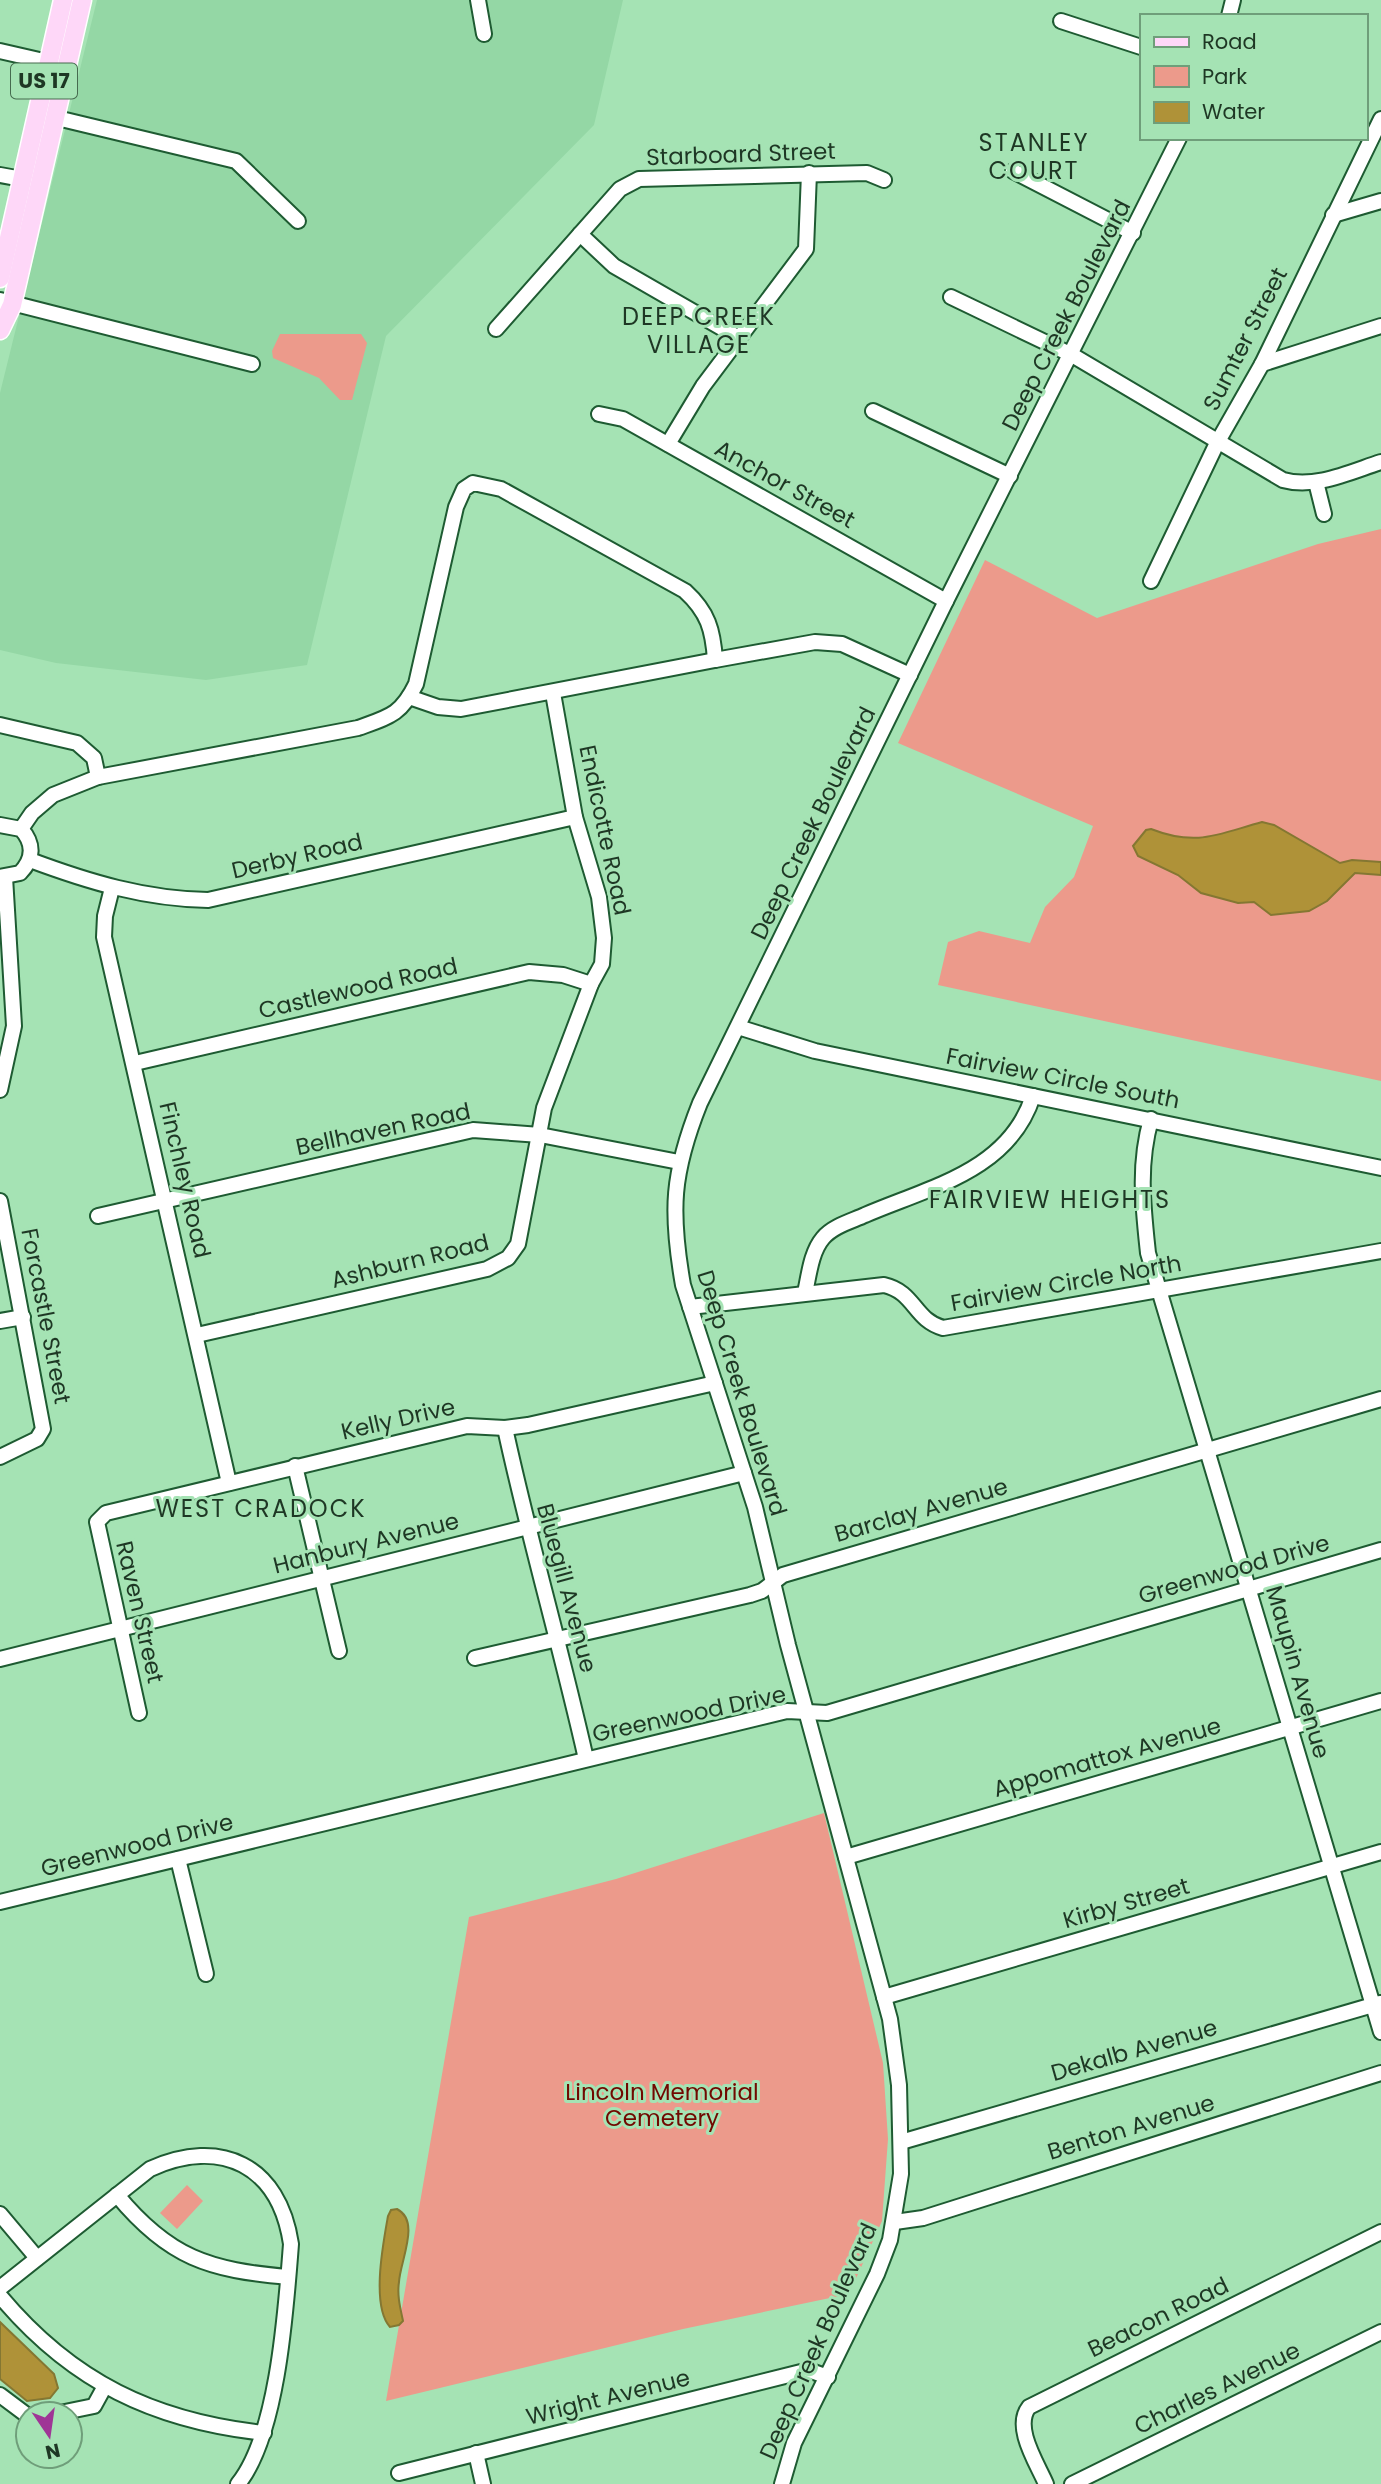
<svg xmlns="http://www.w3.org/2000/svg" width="1381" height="2484" font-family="Poppins,sans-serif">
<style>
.built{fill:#94d7a5}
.green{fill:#ec9a8b}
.water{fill:#af9238;stroke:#847732;stroke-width:2}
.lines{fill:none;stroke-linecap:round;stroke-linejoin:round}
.minor-casing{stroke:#1e5b32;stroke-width:18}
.major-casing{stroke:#fff;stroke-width:21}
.minor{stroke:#fff;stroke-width:14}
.major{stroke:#fed7f8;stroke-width:18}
.labels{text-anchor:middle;stroke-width:6;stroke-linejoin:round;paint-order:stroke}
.shield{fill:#a5e3b4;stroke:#466b4f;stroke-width:2}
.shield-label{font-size:21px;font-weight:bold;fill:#1e3724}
.street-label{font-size:23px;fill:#1e3724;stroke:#a5e3b4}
.park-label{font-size:23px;fill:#710800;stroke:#a5e3b4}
.neighbourhood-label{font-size:24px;letter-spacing:2px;fill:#1e3724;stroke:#a5e3b4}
</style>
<rect width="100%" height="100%" fill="#a5e3b4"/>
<path class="built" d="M97 0H623L594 125 386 336 307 665 206 680 56 663 0 650V393Z"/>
<g class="green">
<path d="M280 334H361L367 343 352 400H340L319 378 273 358 272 351Z"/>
<path d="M1381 529V1081L938 985 948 942 979 931 1030 943 1045 907 1074 877 1093 826 898 743 985 560 1097 618 1318 544Z"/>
<path d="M824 1813 883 2063 888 2139 882 2221 849 2294 683 2329 386 2401 469 1917 616 1879Z"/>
<path d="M187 2185 203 2201 177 2229 160 2213Z"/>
</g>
<g class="water">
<path d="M1262 822 1274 825 1340 863 1352 860 1381 862V875L1355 873 1327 901 1309 911 1271 915 1254 902 1238 903 1201 893 1178 875 1138 856 1133 846 1146 830 1151 829C1197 847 1218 834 1262 822Z"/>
<path d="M397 2209C421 2221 400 2261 399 2282 397 2295 400 2307 403 2321L399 2325 390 2327C371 2306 383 2244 388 2216L391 2210Z"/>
<path d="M0 2322 54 2374 58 2388 50 2398 27 2401 0 2379Z"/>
</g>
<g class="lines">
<defs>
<g id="minor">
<path d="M478 0 484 34"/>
<path d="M1229 16 1233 0"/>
<path d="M1061 21 1141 47"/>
<path d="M0 51 48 62"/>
<path d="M57 118 236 161 298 221"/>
<path d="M1013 171 1133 233"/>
<path d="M0 175 22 179"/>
<path d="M1333 215 1381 201"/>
<path d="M580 234 614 266 739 338"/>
<path d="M951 297 1072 355 1283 480C1315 489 1350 472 1381 462"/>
<path d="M0 300 252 364"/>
<path d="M496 329 620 189 639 179 867 173 884 180"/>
<path d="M1262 364 1381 326"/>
<path d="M873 411 1010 476"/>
<path d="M599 414 623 419 946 601"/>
<path d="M668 444 703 386 806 249 809 173"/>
<path d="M1316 482 1324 514"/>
<path d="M1151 581 1217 443 1262 364 1381 119"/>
<path d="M409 697 438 707 461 709 715 660"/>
<path d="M0 725 77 743 94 758 98 777"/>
<path d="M0 825 21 829C34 843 34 859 20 873L0 877"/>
<path d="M21 829 32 813 53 795 98 777 358 728C389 717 401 715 416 684L456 507 464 489 473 483 501 489 685 591C708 612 713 630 715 660L815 642 842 644 910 675"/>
<path d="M30 860C89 882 145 899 208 900L575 817"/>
<path d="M112 888 105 916 104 937 229 1483"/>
<path d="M738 1027 815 1051 1381 1168"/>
<path d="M135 1063 529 972 563 975 591 984"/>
<path d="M0 1090 14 1026 5 877"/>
<path d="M1151 1119C1138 1165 1143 1206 1148 1253L1381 2032"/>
<path d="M0 1201 43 1429 37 1439 0 1457"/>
<path d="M98 1216 473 1130 540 1135 679 1162"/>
<path d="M805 1293C809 1275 811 1252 823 1238 833 1226 852 1221 865 1215 930 1187 1009 1171 1033 1096"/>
<path d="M690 1307 884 1285C915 1292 914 1320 943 1328L1381 1251"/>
<path d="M0 1321 23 1317"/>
<path d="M197 1335 487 1269 508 1258 518 1244 544 1108 591 984 602 964 604 938 599 897 575 817 553 693"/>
<path d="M505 1428C529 1539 561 1648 586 1759"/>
<path d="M295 1466 339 1651"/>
<path d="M475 1658 750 1595 762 1591 783 1575 1381 1399"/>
<path d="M0 1659 744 1473"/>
<path d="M139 1713 97 1522 106 1513 467 1426 505 1428 528 1425 715 1383"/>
<path d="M846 1857 1381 1701"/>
<path d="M178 1859 206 1974"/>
<path d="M0 1902 787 1711 827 1713 1381 1550"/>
<path d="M884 1997 1381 1852"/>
<path d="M901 2142 1380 2003"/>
<path d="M117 2195C169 2258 209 2270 288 2277"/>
<path d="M0 2214 37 2258"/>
<path d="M895 2222 923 2218 1381 2073"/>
<path d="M0 2288 150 2169C221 2137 279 2165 291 2244 286 2308 278 2435 238 2484"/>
<path d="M0 2296C72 2382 154 2421 264 2433"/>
<path d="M0 2395 28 2416"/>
<path d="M55 2414 94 2406 105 2386"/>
<path d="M476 2453 483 2484"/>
<path d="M399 2473 801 2372 811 2371 828 2377"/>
<path d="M782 2484 794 2443 877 2274 890 2240 901 2174 899 2085 890 2019 788 1645 755 1507 683 1285C670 1211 672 1173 700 1103L946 601 1179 138"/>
<path d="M1046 2484C1037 2463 1013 2427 1029 2407L1381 2232"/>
<path d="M1072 2484 1381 2332"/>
</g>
<g id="major">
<path d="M0 278 63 0"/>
<path d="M0 330 12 305 82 0"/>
</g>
</defs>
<use href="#minor" class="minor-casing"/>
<use href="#major" class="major-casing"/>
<use href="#minor" class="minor"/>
<use href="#major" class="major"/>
</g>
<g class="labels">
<rect class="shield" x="11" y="63.5" width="66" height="35" rx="5"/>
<g class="shield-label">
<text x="44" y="88">US 17</text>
</g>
<g class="street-label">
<text transform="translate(741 154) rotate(-2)" y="8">Starboard Street</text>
<text transform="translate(1066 315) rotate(-63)" y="8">Deep Creek Boulevard</text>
<text transform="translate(1245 339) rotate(-63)" y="8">Sumter Street</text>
<text transform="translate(785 484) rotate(29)" y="8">Anchor Street</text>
<text transform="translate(813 823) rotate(-64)" y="8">Deep Creek Boulevard</text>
<text transform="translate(605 830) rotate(78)" y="8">Endicotte Road</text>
<text transform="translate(297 856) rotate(-13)" y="8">Derby Road</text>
<text transform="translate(358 988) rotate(-13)" y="8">Castlewood Road</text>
<text transform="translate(1063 1078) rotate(11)" y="8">Fairview Circle South</text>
<text transform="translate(383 1129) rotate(-12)" y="8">Bellhaven Road</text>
<text transform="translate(185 1180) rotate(77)" y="8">Finchley Road</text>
<text transform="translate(410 1261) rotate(-14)" y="8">Ashburn Road</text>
<text transform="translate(1066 1283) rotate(-10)" y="8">Fairview Circle North</text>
<text transform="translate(46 1316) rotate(79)" y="8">Forcastle Street</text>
<text transform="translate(742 1393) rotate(73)" y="8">Deep Creek Boulevard</text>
<text transform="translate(398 1419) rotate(-13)" y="8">Kelly Drive</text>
<text transform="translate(921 1510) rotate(-16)" y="8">Barclay Avenue</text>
<text transform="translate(366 1543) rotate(-14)" y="8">Hanbury Avenue</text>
<text transform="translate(1234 1569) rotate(-16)" y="8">Greenwood Drive</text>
<text transform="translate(567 1588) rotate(75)" y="8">Bluegill Avenue</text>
<text transform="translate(140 1612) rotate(77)" y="8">Raven Street</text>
<text transform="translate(1298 1672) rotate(74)" y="8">Maupin Avenue</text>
<text transform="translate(689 1714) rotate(-12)" y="8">Greenwood Drive</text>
<text transform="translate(1107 1757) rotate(-16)" y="8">Appomattox Avenue</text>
<text transform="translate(137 1845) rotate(-14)" y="8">Greenwood Drive</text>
<text transform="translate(1126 1903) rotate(-16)" y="8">Kirby Street</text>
<text transform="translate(1134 2050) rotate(-16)" y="8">Dekalb Avenue</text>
<text transform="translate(1131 2127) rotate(-17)" y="8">Benton Avenue</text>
<text transform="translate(1158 2317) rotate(-26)" y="8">Beacon Road</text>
<text transform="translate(818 2341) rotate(-66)" y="8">Deep Creek Boulevard</text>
<text transform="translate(1217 2388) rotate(-26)" y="8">Charles Avenue</text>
<text transform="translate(608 2397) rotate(-14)" y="8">Wright Avenue</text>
</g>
<g class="park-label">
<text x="662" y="2100">Lincoln Memorial<tspan x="662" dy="26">Cemetery</tspan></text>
</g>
<g class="neighbourhood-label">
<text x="1034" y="151">STANLEY<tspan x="1034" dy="28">COURT</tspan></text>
<text x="699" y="325">DEEP CREEK<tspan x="699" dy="28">VILLAGE</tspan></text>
<text x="1050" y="1208">FAIRVIEW HEIGHTS</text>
<text x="261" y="1517">WEST CRADOCK</text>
</g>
</g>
<rect x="1140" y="14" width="228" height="126" fill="#a5e3b4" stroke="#6f9e7a" stroke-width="2"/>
<rect x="1154" y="37" width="35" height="10" fill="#fed7f8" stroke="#6f9e7a" stroke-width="2"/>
<text x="1202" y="49" font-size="21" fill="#1e3724">Road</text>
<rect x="1154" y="66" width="35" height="21" fill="#ec9a8b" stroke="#6f9e7a" stroke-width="2"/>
<text x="1202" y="84" font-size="21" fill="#1e3724">Park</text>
<rect x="1154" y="102" width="35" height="21" fill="#af9238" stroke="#6f9e7a" stroke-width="2"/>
<text x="1202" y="119" font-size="21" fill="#1e3724">Water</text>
<g transform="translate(49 2435) rotate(167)"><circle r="33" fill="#a5e3b4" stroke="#6f9e7a" stroke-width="2"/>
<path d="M0-5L12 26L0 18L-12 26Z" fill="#9f3596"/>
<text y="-10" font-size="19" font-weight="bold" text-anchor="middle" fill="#1e3724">N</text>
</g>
</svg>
